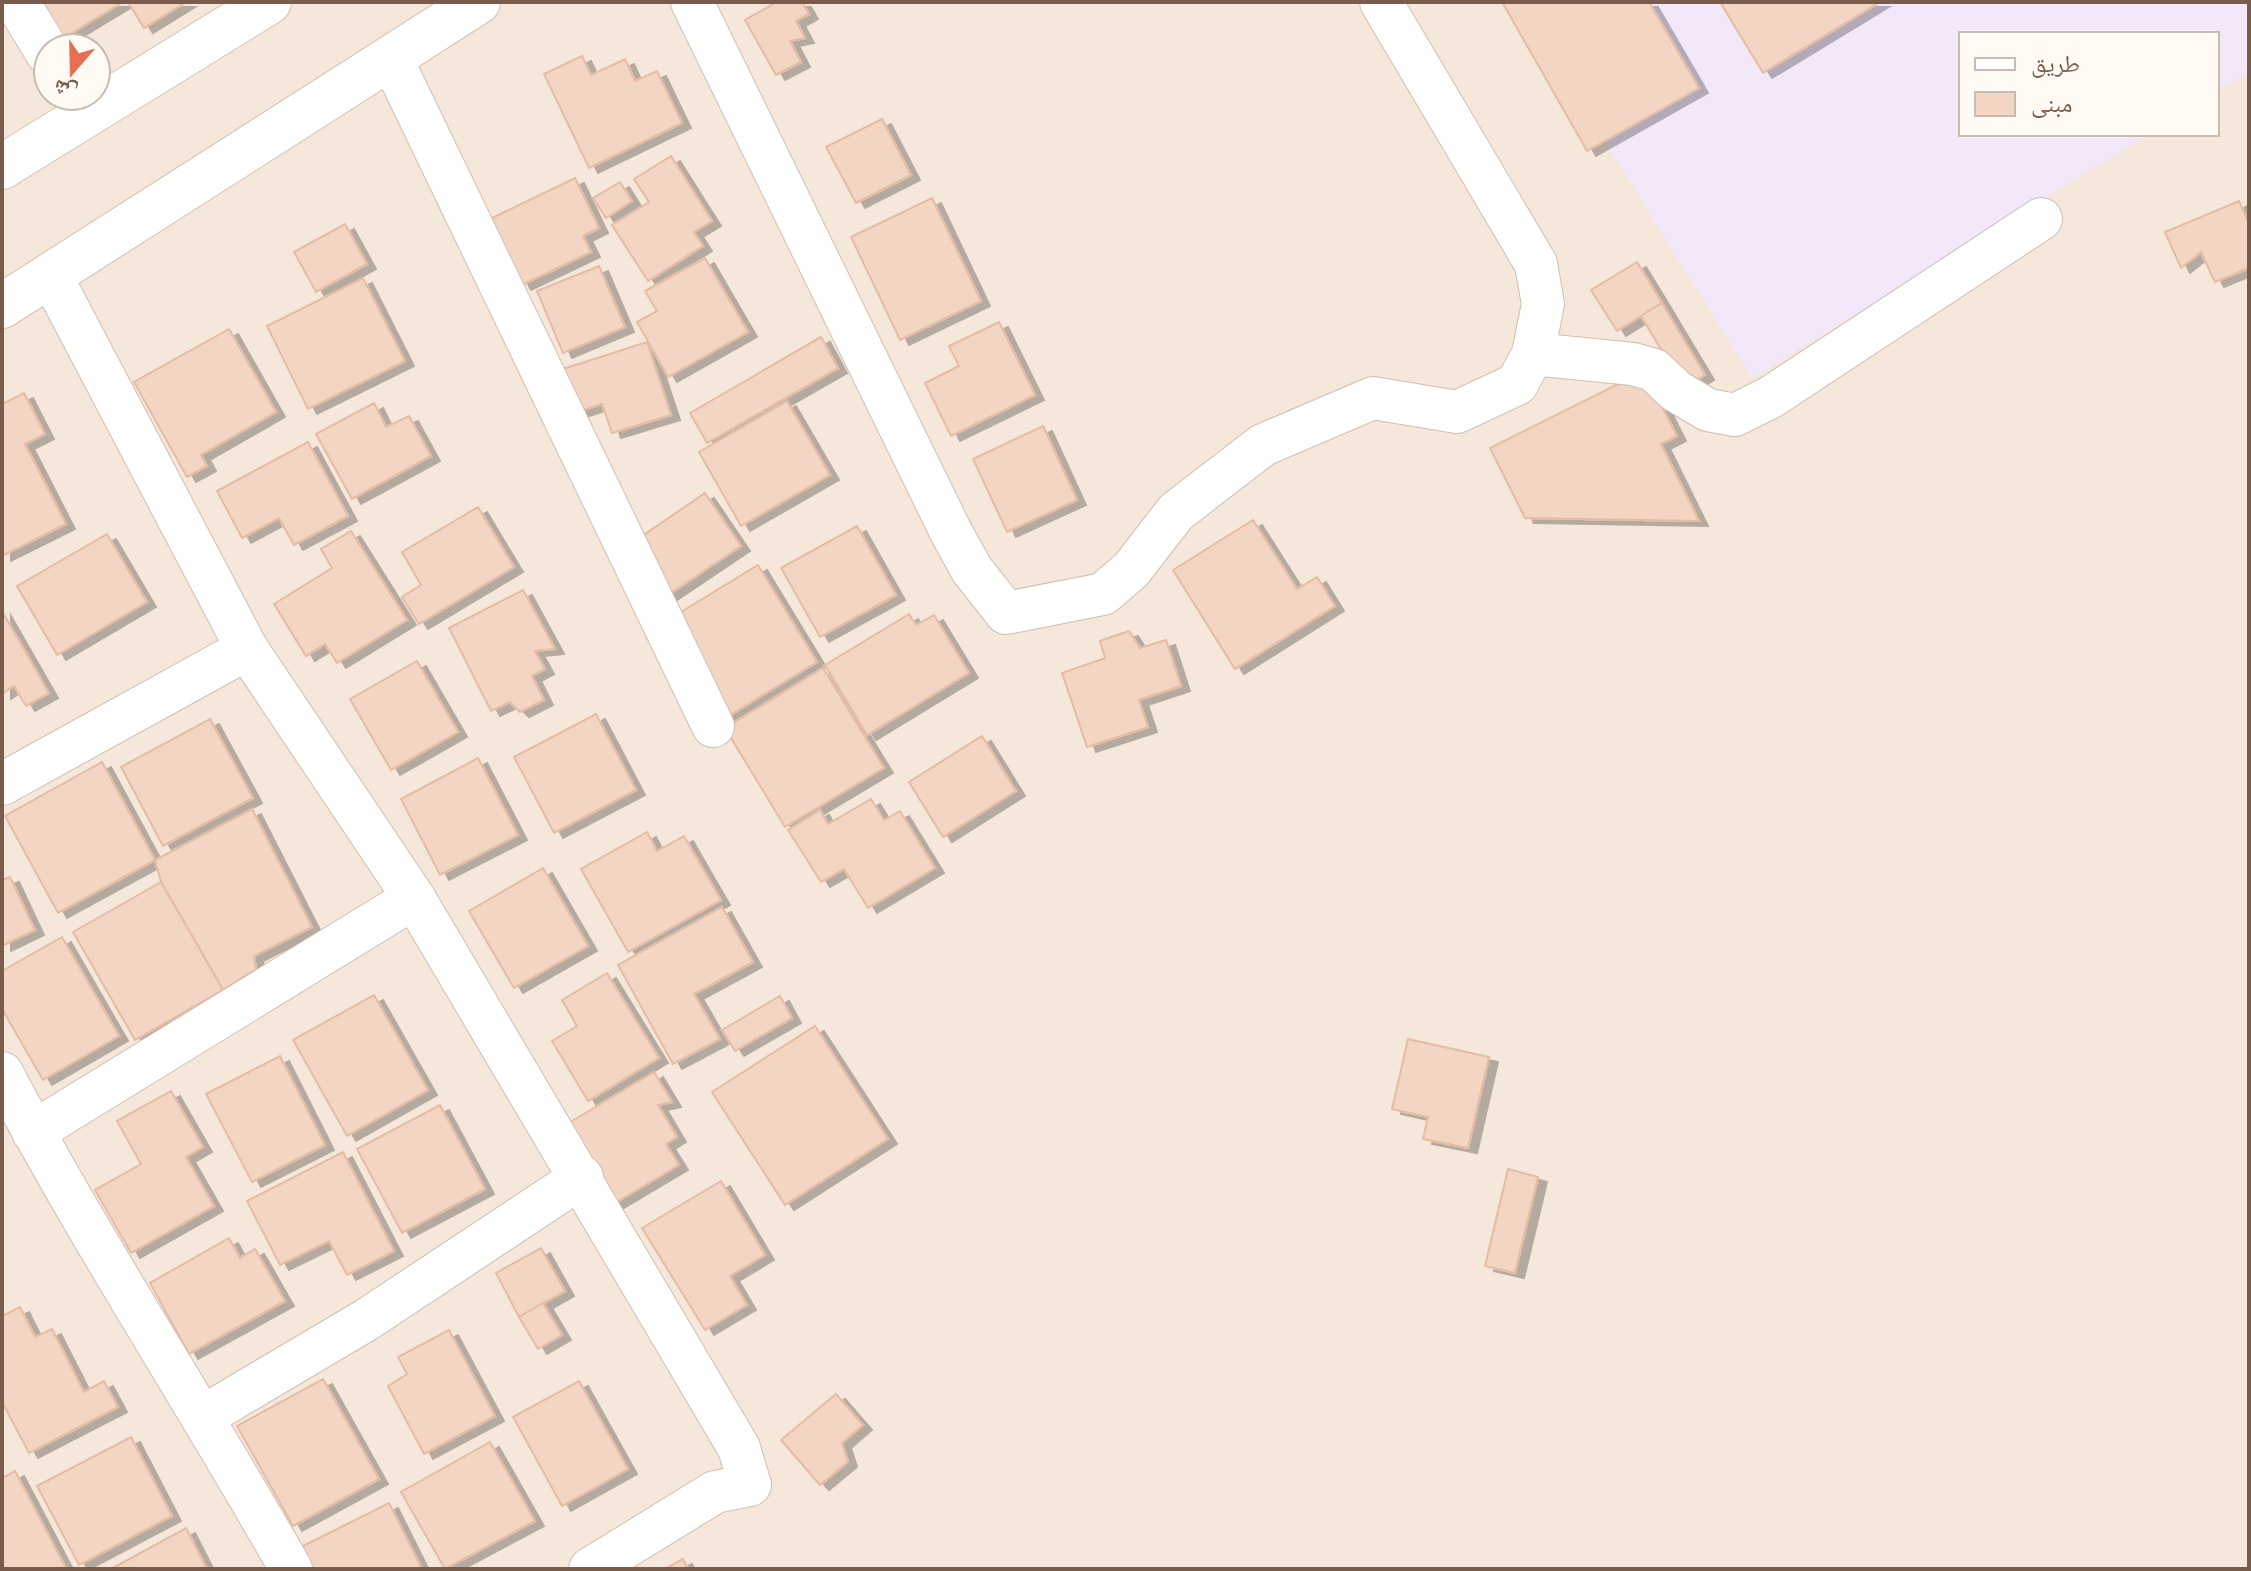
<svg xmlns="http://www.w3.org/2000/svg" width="2251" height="1571" font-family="'Work Sans','Noto Naskh Arabic',sans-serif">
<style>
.residential{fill:#f5e8da;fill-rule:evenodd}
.education{fill:#f3e8fa}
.building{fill:#f3d5c3;stroke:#e6bba3;stroke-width:2;filter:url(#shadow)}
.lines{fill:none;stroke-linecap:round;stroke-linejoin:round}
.street-casing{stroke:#d1beb0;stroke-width:44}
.secondary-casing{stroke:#d6c0b0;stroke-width:46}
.street{stroke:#fff;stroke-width:42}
.secondary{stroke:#fff;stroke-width:44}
</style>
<defs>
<filter id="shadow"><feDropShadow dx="9" dy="5" stdDeviation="0" flood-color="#0004"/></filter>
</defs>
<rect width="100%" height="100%" fill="#fdf6ec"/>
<path class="residential" d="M2 2H2249V1569H2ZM1961 34H2217V134H1961ZM48 48H96V96H48Z"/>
<path class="education" d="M1518 2H2249V72L2217 92V34H1961V134H2149L1752 378Z"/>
<g class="building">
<path d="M20 2H123L67 36 75 48H48Z"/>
<path d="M128 2H186L144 28Z"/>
<path d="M777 2H802L809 14 796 21 805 38 790 41 801 62 776 75 745 20Z"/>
<path d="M1502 2H1649L1699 88 1587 151Z"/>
<path d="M1720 2H1880L1763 73Z"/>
<path d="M582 56 591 75 625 59 635 81 657 71 682 123 589 168 544 74Z"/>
<path d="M882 119 911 175 856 203 826 147Z"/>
<path d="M671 156 712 221 694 232 703 246 648 281 612 225 649 202 634 179Z"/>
<path d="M575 178 599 228 583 236 591 252 522 285 490 219Z"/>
<path d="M620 182 632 201 606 218 593 198Z"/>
<path d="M932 198 981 301 900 340 851 237Z"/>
<path d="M2239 201 2249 224V268L2215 282 2201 252 2181 268 2165 232Z"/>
<path d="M345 224 367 264 316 292 294 252Z"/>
<path d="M705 258 748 332 668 377 637 322 657 311 645 291Z"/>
<path d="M1637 262 1662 303 1617 331 1591 290Z"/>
<path d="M599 266 625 327 563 353 537 291Z"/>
<path d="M363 278 405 361 308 409 267 326Z"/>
<path d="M1662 303 1705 375 1684 388 1641 316Z"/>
<path d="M999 322 1035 395 951 436 925 383 959 366 949 346Z"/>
<path d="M229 329 276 412 201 455 207 466 187 477 134 382Z"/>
<path d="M821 337 838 368 707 443 690 413Z"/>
<path d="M647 342 671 415 612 433 602 404 574 413 560 370Z"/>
<path d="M1644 371 1677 436 1661 444 1699 521 1525 518 1490 448Z"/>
<path d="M24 393 45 434 25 444 66 524 2 556V404Z"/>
<path d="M787 401 830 475 741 526 699 452Z"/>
<path d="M374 403 386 427 409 416 431 456 352 499 316 434Z"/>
<path d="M1043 426 1077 500 1007 532 973 459Z"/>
<path d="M308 442 348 516 294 545 279 518 242 538 217 491Z"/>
<path d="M705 493 741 546 665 597 629 545Z"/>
<path d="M478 507 514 567 419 624 402 597 421 585 402 552Z"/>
<path d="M1253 520 1297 589 1317 577 1335 606 1235 669 1173 570Z"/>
<path d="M857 526 896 595 820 637 781 568Z"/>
<path d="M351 531 407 620 337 663 325 644 306 656 274 604 332 568 321 549Z"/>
<path d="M107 534 147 602 57 655 17 586Z"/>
<path d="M758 565 817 662 722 720 663 623Z"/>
<path d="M523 590 555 649 535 651 545 669 532 676 544 700 520 712 510 702 491 711 449 628Z"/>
<path d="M2 611 49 693 26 706 14 686 2 694Z"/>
<path d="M909 614 916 625 934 615 969 673 867 735 825 665Z"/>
<path d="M1129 631 1140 648 1166 640 1181 686 1139 700 1148 727 1087 747 1062 673 1105 658 1100 641Z"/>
<path d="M417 661 458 732 391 770 350 699Z"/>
<path d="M823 668 884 768 785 827 725 728Z"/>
<path d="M596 714 636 790 554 833 514 757Z"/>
<path d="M210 719 253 798 163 846 121 767Z"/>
<path d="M982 736 1016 791 943 837 909 782Z"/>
<path d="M478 758 518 835 440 875 401 799Z"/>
<path d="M102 762 155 860 58 913 5 816Z"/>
<path d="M871 799 884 820 900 811 935 868 868 908 844 869 821 882 788 830 820 810 828 824Z"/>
<path d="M252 809 312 927 254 956 256 969 223 990 161 882 155 860Z"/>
<path d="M647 832 657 851 684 836 721 900 628 952 581 869Z"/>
<path d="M543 868 588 946 514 988 469 911Z"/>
<path d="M10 877 35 930 2 946V880Z"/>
<path d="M161 882 223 990 135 1040 73 932Z"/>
<path d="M722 907 753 962 694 994 720 1039 673 1064 618 965Z"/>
<path d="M62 937 119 1036 43 1080 2 1009V971Z"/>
<path d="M607 973 659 1058 588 1101 552 1041 577 1026 562 1000Z"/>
<path d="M374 995 428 1090 347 1136 293 1040Z"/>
<path d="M780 996 792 1018 735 1051 722 1030Z"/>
<path d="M815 1026 888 1139 785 1205 712 1092Z"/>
<path d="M1408 1039 1489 1057 1468 1148 1423 1139 1428 1117 1392 1109Z"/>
<path d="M280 1056 325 1145 252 1182 206 1094Z"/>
<path d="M654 1072 672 1102 658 1105 677 1137 666 1144 679 1165 610 1206 562 1127Z"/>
<path d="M171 1091 203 1147 186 1157 214 1206 131 1253 95 1190 141 1164 117 1121Z"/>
<path d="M440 1105 485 1189 402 1233 357 1149Z"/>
<path d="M343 1152 394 1251 347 1275 329 1241 280 1265 247 1201Z"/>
<path d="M1508 1169 1538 1177 1515 1273 1485 1266Z"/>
<path d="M721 1181 765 1255 730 1276 747 1305 705 1330 642 1228Z"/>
<path d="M229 1238 240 1258 255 1249 285 1301 189 1354 150 1283Z"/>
<path d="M541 1248 565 1291 519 1317 496 1273Z"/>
<path d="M543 1303 562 1335 538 1349 519 1317Z"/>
<path d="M20 1307 35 1337 52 1329 84 1392 104 1381 118 1407 29 1453 2 1402V1316Z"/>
<path d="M449 1330 495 1416 424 1454 388 1386 407 1374 398 1357Z"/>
<path d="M323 1379 379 1479 293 1526 237 1426Z"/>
<path d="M579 1381 628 1469 562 1506 513 1417Z"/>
<path d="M836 1394 863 1425 842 1443 848 1462 820 1485 781 1440Z"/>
<path d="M131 1437 172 1516 79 1565 37 1486Z"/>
<path d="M490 1442 535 1521 445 1569 401 1492Z"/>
<path d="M15 1471 66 1568 64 1569H2V1478Z"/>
<path d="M389 1503 422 1569H310L299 1548Z"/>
<path d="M186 1528 207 1569H111Z"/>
<path d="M683 1559 688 1569H665Z"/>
</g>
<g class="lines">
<defs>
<g id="street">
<path d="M692 2 951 532 972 570 1006 613 1103 594 1131 570 1176 512 1263 445 1373 398 1457 412 1517 384 1533 354 1543 304 1536 264 1381 2"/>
<path d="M391 58 713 726"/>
<path d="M51 276 247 649 414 898 739 1448 750 1485 715 1492 590 1569"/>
<path d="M1533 354 1633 364 1654 370 1676 391 1708 410 1735 415 1771 397 2041 219"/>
<path d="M2 784 247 649"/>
<path d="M2 1073C91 1242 197 1403 291 1569"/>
<path d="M33 1132 414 898"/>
<path d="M204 1416 366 1320 582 1177"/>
</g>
<g id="secondary">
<path d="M17 2 48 53"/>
<path d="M2 167 269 2"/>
<path d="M2 306 478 2"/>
</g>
</defs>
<use href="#street" class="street-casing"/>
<use href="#secondary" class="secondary-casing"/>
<use href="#street" class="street"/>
<use href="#secondary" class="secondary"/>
</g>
<rect width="2251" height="1571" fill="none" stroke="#7a5c4d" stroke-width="8"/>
<rect x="1959" y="32" width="260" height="104" fill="#fffaf3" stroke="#cabbb1" stroke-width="2"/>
<rect x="1975" y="58" width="40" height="12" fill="#ffffff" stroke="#cabbb1" stroke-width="2"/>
<text x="2031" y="72" font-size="24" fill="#7a5c4d">طريق</text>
<rect x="1975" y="92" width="40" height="24" fill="#f3d5c3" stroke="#cabbb1" stroke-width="2"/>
<text x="2031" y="112" font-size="24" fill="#7a5c4d">مبنى</text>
<g transform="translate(72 72) rotate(200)"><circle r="38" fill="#fffaf3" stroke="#cabbb1" stroke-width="2"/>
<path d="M0-6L14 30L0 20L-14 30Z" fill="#e76f51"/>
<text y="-12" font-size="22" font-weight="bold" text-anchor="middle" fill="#7a5c4d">ش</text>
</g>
</svg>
